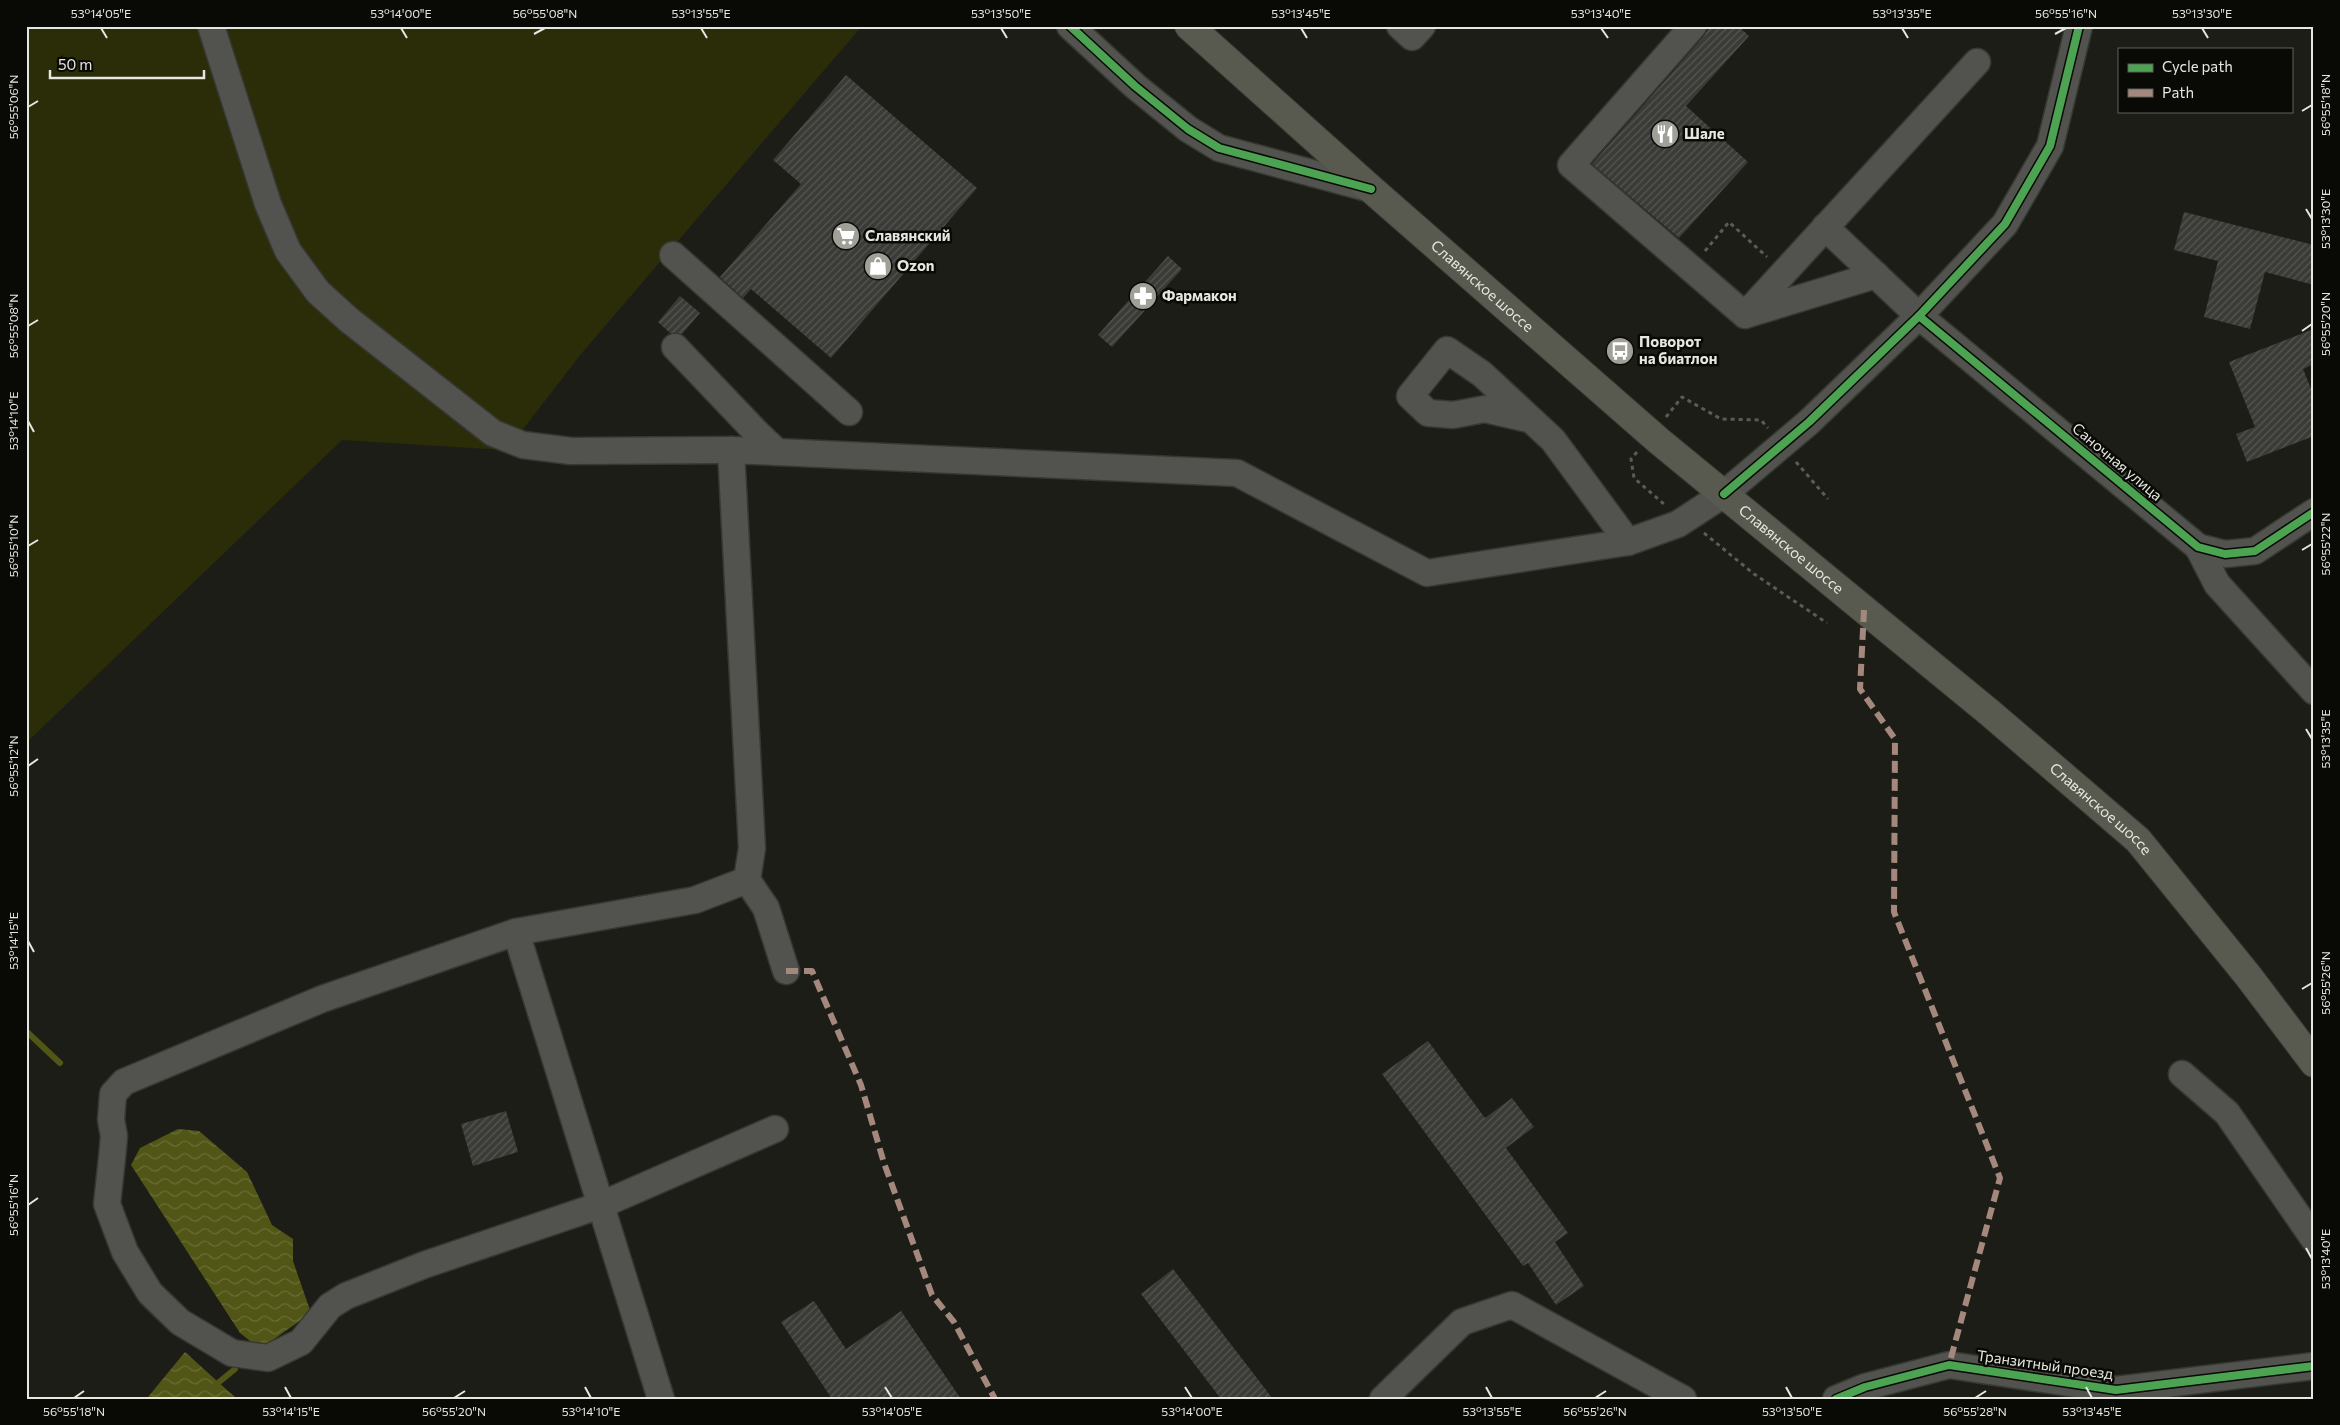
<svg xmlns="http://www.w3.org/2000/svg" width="2340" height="1425" font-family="Commissioner,sans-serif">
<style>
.green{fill:#2b2d09}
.water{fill:url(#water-waves)}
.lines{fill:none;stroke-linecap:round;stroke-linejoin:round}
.stream{stroke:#515515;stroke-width:6}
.building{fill:url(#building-hatch)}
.minor-casing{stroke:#373833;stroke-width:29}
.major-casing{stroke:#373833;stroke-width:30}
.path{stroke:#5b5c58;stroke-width:3;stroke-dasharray:4 4;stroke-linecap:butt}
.minor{stroke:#52534e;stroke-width:26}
.major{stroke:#595a4f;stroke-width:28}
.quiet{stroke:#a5887d;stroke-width:6;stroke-dasharray:12 6;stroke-linecap:butt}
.cycleway-casing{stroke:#090905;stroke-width:11}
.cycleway{stroke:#4ca352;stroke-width:8}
.ticks{fill:none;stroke:#e6e7df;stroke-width:2}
.labels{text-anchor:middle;stroke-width:5;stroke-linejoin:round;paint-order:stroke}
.poi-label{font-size:15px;font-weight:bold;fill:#e6e7df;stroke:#090905;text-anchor:start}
.street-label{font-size:15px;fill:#e6e7df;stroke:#090905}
.neatline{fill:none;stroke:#e6e7df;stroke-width:2}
.ticks-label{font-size:12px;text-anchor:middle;fill:#e6e7df}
</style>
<defs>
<pattern id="water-waves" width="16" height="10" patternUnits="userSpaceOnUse" patternTransform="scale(1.25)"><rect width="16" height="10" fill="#515515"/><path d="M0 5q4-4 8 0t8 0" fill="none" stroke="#6a6d37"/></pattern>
<pattern id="building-hatch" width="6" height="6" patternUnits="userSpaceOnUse" patternTransform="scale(1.25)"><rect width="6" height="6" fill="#3a3a36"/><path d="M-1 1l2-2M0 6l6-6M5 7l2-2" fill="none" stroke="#565653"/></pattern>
</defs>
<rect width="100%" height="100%" fill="#1d1d17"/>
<path class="green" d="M26 26H862L581 354 524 428 504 450 342 440 26 743Z"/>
<g class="water">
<path d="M178 1129 199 1131 247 1172 272 1225 293 1239V1261L311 1313 260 1349 240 1333 131 1165 140 1148Z"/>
<path d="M185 1352 237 1399H150L148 1397Z"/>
</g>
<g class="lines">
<g class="stream">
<path d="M26 1031 60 1063"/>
<path d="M213 1387 235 1369"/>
</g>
</g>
<g class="building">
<path d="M1710 26H1738L1749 36 1686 106 1748 162 1679 238 1592 164 1704 36Z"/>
<path d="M846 75 977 188 831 358 751 289 743 298 720 277 801 184 773 160Z"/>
<path d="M2184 212 2314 245V285L2265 272 2250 329 2204 317 2218 261 2174 250Z"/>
<path d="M1168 256 1182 269 1112 347 1098 335Z"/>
<path d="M680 296 700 313 682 334 670 333 658 322Z"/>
<path d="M2314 329V364L2303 369 2314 396V436L2247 462 2236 434 2255 427 2229 362Z"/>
<path d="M1428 1041 1485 1118 1512 1098 1534 1127 1506 1148 1568 1233 1555 1242 1584 1286 1556 1305 1528 1263 1523 1266 1382 1074Z"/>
<path d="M506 1111 518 1152 473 1166 461 1124Z"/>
<path d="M1173 1269 1273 1399H1221L1141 1294Z"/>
<path d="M814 1301 846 1349 901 1311 961 1399H832L781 1322Z"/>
</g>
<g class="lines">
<defs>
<g id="minor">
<path d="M211 26 268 204 288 251 318 292 349 320 493 433 523 445 571 451 731 450"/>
<path d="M1070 26 1135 86 1188 129 1219 148 1371 189"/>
<path d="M1400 26 1412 37 1422 26"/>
<path d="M1693 26 1571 165 1745 315"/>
<path d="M1825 227 1919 316 2198 547 2225 554 2255 551 2314 512"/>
<path d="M673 255 849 412"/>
<path d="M1876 275 1745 315 1977 62"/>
<path d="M675 347 757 433 777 452 1237 473 1427 573 1628 542 1678 524 1724 494 1809 422 1919 316 2005 224 2050 146 2079 26"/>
<path d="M1529 419 1485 409 1453 415 1428 413 1410 396 1447 350 1482 374 1553 440 1628 542"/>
<path d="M2198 547 2217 584 2314 691"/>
<path d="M747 880 766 908 786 971"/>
<path d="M516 932 661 1399"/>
<path d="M2182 1074 2227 1113 2314 1239"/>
<path d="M775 1129 601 1205 424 1265 346 1296 330 1306 301 1342 268 1358 232 1353 180 1322 150 1293 125 1252 107 1204 112 1158 114 1136 111 1120 113 1094 124 1082 322 999 516 932 695 900 747 880 752 848 731 450 777 452"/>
<path d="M1383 1399 1462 1322 1512 1305 1683 1399"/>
<path d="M1836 1399 1865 1387 1949 1365 2116 1390 2314 1366"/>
</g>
<g id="major">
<path id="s1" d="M1189 26 1371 189 1659 441 1990 713 2138 840 2249 977 2314 1063"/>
</g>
</defs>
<use href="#minor" class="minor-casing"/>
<use href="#major" class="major-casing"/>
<g class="path">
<path d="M1705 251 1729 222 1767 257"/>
<path d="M1666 417 1682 397 1721 419 1761 420 1768 428"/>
<path d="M1637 452 1631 459 1634 478 1665 505"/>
<path d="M1796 462 1828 499"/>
<path d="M1704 533 1754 574 1827 623"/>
</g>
<use href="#minor" class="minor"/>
<use href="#major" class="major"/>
<g class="quiet">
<path d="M1864 610 1860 689 1895 739 1894 912 2000 1178 1949 1365"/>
<path d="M786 971H812L861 1085 884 1163 932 1295 954 1322 995 1399"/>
</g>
<defs>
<g id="cycleway">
<path d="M1070 26 1135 86 1188 129 1219 148 1371 189"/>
<path d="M1919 316 2198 547 2225 554 2255 551 2314 512"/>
<path d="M1724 494 1809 422 1919 316 2005 224 2050 146 2079 26"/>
<path d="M1836 1399 1865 1387 1949 1365 2116 1390 2314 1366"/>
</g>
</defs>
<use href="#cycleway" class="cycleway-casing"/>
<use href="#cycleway" class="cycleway"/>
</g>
<path class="ticks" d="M101 28 107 38M401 28 407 38M701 28 707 38M1001 28 1007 38M1301 28 1307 38M1601 28 1608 38M1902 28 1908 38M2202 28 2208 38M534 34 545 28M2055 34 2066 28M28 107 38 101M2302 111 2312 105M2306 209 2312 219M28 326 38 320M2302 331 2312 324M28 421 34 432M28 546 38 540M2302 550 2312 544M2306 729 2312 739M28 766 38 759M28 941 34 952M2302 989 2312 983M28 1205 38 1198M2306 1248 2312 1259M285 1387 291 1398M585 1387 591 1398M885 1387 892 1398M1185 1387 1192 1398M1486 1387 1492 1398M1786 1387 1792 1398M2086 1387 2092 1398M74 1398 84 1391M454 1398 465 1391M1595 1398 1606 1391M1975 1398 1986 1391"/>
<defs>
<symbol id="restaurant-disc" viewBox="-11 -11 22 22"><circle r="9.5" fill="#a0a099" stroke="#090905"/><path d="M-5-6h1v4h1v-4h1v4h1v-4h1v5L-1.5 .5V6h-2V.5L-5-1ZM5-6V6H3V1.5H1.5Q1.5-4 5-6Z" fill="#fff"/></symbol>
<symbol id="supermarket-disc" viewBox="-11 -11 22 22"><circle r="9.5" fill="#a0a099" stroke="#090905"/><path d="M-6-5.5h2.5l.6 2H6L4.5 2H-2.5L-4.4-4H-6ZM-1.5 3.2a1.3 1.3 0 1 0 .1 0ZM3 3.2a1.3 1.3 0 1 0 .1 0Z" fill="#fff"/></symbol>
<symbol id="shop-disc" viewBox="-11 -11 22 22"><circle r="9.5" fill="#a0a099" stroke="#090905"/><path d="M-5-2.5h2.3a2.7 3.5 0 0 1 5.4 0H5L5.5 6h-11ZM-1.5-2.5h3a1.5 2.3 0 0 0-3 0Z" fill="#fff"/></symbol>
<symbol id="pharmacy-disc" viewBox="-11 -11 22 22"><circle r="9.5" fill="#a0a099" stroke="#090905"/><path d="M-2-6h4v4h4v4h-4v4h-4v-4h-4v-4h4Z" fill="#fff"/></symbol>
<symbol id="bus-disc" viewBox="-11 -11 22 22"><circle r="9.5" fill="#a0a099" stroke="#090905"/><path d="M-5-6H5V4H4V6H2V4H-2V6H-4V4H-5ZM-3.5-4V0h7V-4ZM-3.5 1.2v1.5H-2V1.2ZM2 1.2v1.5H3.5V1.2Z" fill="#fff"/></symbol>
</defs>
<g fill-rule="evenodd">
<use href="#restaurant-disc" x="1649" y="118" width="32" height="32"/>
<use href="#supermarket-disc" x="830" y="220" width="32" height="32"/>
<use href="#shop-disc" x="862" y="250" width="32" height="32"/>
<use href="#pharmacy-disc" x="1127" y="280" width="32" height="32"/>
<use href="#bus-disc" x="1604" y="335" width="32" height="32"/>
</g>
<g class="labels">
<g class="poi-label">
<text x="1684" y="139">Шале</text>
<text x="865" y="241">Славянский</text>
<text x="897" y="271">Ozon</text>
<text x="1162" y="301">Фармакон</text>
<text x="1639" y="347">Поворот<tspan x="1639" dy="17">на биатлон</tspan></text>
</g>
<g class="street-label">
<text dy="5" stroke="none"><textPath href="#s1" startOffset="392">Славянское шоссе</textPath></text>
<text transform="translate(2117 462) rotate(40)" y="5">Саночная улица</text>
<text dy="5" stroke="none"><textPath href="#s1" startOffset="798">Славянское шоссе</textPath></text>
<text dy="5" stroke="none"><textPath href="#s1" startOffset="1202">Славянское шоссе</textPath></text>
<text transform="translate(2045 1365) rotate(8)" y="5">Транзитный проезд</text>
</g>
</g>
<rect width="2340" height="1425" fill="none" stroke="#090905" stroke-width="55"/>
<rect x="2118" y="48" width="175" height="65" fill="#090905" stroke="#61625c"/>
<rect x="2128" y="64" width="25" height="8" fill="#4ca352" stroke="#61625c"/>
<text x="2162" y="72" font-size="15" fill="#e6e7df">Cycle path</text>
<rect x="2128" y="89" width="25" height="8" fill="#a5887d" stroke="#61625c"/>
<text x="2162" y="98" font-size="15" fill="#e6e7df">Path</text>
<path d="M50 70v8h154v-8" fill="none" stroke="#e6e7df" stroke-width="2.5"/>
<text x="58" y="70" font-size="15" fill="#e6e7df" stroke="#090905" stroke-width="4" paint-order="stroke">50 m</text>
<rect x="28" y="28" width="2284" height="1370" class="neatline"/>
<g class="ticks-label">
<text x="101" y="18">53°14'05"E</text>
<text x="401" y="18">53°14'00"E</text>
<text x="545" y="18">56°55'08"N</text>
<text x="701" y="18">53°13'55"E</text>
<text x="1001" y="18">53°13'50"E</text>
<text x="1301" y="18">53°13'45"E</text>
<text x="1601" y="18">53°13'40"E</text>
<text x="1902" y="18">53°13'35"E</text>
<text x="2066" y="18">56°55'16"N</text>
<text x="2202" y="18">53°13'30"E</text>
<text transform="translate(2326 105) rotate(-90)" y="4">56°55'18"N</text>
<text transform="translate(14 107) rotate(-90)" y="4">56°55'06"N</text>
<text transform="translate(2326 219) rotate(-90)" y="4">53°13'30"E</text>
<text transform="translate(2326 324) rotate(-90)" y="4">56°55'20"N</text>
<text transform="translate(14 326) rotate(-90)" y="4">56°55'08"N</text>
<text transform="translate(14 421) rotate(-90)" y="4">53°14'10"E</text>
<text transform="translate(2326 544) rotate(-90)" y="4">56°55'22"N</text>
<text transform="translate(14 546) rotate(-90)" y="4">56°55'10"N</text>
<text transform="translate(2326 739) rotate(-90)" y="4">53°13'35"E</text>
<text transform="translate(14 766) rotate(-90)" y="4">56°55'12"N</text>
<text transform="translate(14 941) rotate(-90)" y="4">53°14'15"E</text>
<text transform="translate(2326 983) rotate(-90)" y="4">56°55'26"N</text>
<text transform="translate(14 1205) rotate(-90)" y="4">56°55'16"N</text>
<text transform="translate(2326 1259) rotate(-90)" y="4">53°13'40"E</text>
<text x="74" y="1416">56°55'18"N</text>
<text x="291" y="1416">53°14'15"E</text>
<text x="454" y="1416">56°55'20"N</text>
<text x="591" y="1416">53°14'10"E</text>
<text x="892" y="1416">53°14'05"E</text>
<text x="1192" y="1416">53°14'00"E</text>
<text x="1492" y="1416">53°13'55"E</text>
<text x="1595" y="1416">56°55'26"N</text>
<text x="1792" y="1416">53°13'50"E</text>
<text x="1975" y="1416">56°55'28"N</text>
<text x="2092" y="1416">53°13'45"E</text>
</g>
</svg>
